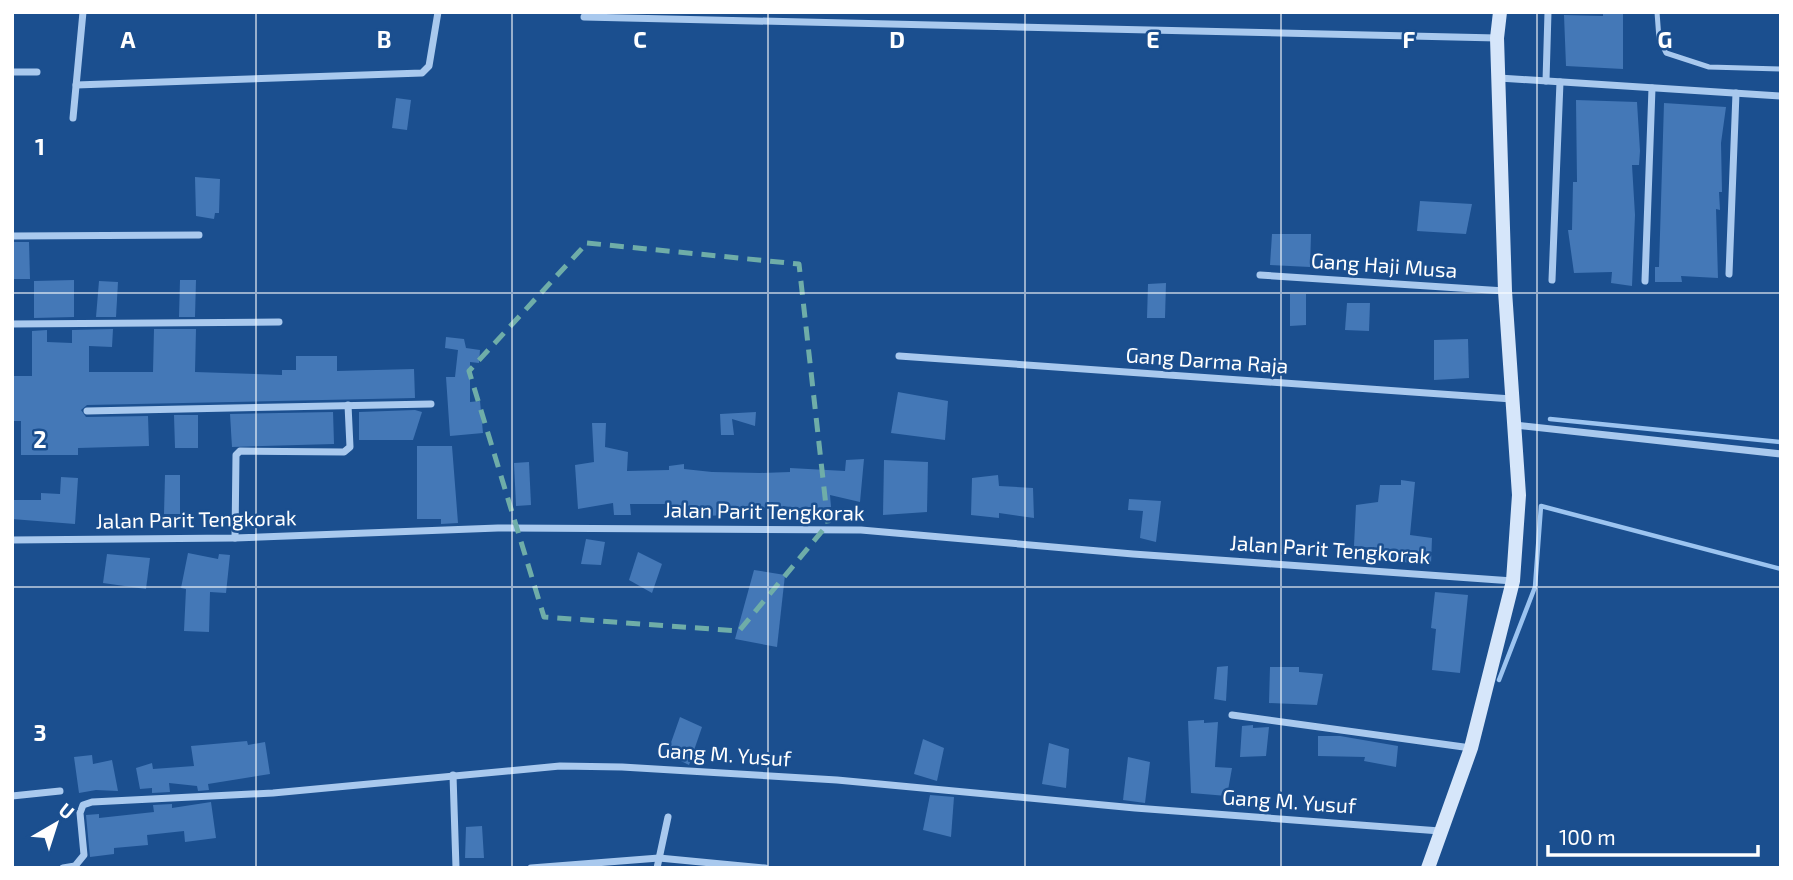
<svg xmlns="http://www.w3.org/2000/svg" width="1793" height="880" font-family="'Exo 2',sans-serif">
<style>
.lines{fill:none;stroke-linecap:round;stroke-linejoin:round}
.stream{stroke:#9cc4f0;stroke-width:4.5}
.building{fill:#4478b7}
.lane{stroke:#a9c9ee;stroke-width:5}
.street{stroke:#a9c9ee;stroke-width:7}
.secondary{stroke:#d6e6fa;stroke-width:14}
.marked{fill:none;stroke:#6fada8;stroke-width:5;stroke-dasharray:14 9;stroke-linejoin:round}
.grid{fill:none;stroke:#fff;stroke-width:2;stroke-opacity:0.55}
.labels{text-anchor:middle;stroke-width:5;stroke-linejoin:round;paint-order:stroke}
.street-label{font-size:21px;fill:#fff;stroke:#1b4f8f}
.grid-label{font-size:23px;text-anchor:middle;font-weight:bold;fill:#fff;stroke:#1b4f8f;stroke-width:5;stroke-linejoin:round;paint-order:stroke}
</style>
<rect width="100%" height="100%" fill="#1b4f8f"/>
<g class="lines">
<g class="stream">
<path d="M1550 419 1781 442"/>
<path d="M1499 680 1535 587 1541 506 1781 569"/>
</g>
</g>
<g class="building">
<path d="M1603 12H1623V69L1566 66 1564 15 1603 16Z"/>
<path d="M396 98 411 100 407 130 392 128Z"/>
<path d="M1576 100 1637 102 1640 151 1639 165H1632L1635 215 1632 286 1611 283 1612 272 1574 273 1568 230H1572L1573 182H1577Z"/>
<path d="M1664 103 1726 107 1721 143 1722 192H1719L1720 210 1716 209 1718 278 1681 276 1682 282H1655V267H1659Z"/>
<path d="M195 177 220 179 219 213H215L214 219 196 216Z"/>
<path d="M1420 201 1472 204 1466 234 1417 231Z"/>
<path d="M1272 234H1311L1310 267 1270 265Z"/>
<path d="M12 242H29L30 279H12Z"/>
<path d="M74 280V317L34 318V281Z"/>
<path d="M180 280H196L195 317H179Z"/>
<path d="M99 281 118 282 116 317H96Z"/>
<path d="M1166 283 1165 318H1147L1148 284Z"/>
<path d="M1290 294H1306V325L1290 326Z"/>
<path d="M1347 303H1370L1369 331 1345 330Z"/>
<path d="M113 329 112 347 89 346V372H153L154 329H196L195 372 282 375V370H296V356H337V371L414 369 415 398 87 405 81 410 86 417 148 416 149 446 78 448V455H21V421H12V376H32V331L47 330V342L72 343V330Z"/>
<path d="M446 337 464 339 466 348 480 350 479 363 470 362V402L480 401 483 433 450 436 446 377H455L458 350 445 348Z"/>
<path d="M1468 339 1469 378 1434 380V340Z"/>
<path d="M898 392 948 401 945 440 891 433Z"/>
<path d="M415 410 422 412 413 440H359V412Z"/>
<path d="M333 412 334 444 232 447 230 414Z"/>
<path d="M756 412 755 426 732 419 734 435H721L720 414Z"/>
<path d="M174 415H198V448H175Z"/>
<path d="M592 423H606L605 447 628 452 627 471 669 470V466L684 464V469L712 472 760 473 790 472V468L845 471 846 460 864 459 860 502 830 495 831 507 805 509 783 506V510L769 507 726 511V515L705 516V519L689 517V512L671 511V504H630L631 515H614L613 503 578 509 575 465 594 462Z"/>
<path d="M417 446H452L458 523 441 524V519H417Z"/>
<path d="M884 460 928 462 927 512 883 515Z"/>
<path d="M529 462 531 505 516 506 514 463Z"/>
<path d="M165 475H180V514H164Z"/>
<path d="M998 475 999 486 1033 488 1034 518 999 513V518L971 515 972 478Z"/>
<path d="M61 477 78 478 75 524 12 519V500H41V493L60 494Z"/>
<path d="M1401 480 1415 482 1410 535 1432 538 1431 564 1372 560 1373 548 1354 546 1356 505 1378 502 1380 485H1401Z"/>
<path d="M1129 499 1161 501 1156 542 1140 538 1143 511 1128 510Z"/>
<path d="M586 539 605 542 601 565 581 564Z"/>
<path d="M638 552 662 564 652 593 629 580Z"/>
<path d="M188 553 218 559 219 554 230 555 226 593 210 592 209 632 184 631 186 589 181 588Z"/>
<path d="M107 554 150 558 146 589 103 583Z"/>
<path d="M754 570 785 575 777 647 735 639Z"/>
<path d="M1435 592 1468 595 1460 673 1432 670 1436 629 1431 628Z"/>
<path d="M1228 666 1226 701 1214 699 1217 667Z"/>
<path d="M1270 667H1299V672L1323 674 1317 705 1269 703Z"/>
<path d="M680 717 702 727 689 765 667 754Z"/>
<path d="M1204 720V723L1218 722 1215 767 1232 768 1227 796 1191 793 1188 721Z"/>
<path d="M1253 725V728L1269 727 1266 756 1240 757 1242 726Z"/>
<path d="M1318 736H1340L1398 746 1396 767 1364 761 1365 757 1318 756Z"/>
<path d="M923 739 944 748 937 781 914 774Z"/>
<path d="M247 741 248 745 265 742 270 774 208 784 209 790 198 791 197 786 169 783 170 792 152 793V788L140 789 136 768 152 763 153 769 194 766 191 746Z"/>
<path d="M1049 743 1069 749 1066 788 1042 784Z"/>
<path d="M92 755 93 764 112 760 118 791 96 790 79 793 74 757Z"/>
<path d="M1128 757 1150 762 1145 803 1123 800Z"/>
<path d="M930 795 954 797 951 837 923 830Z"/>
<path d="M211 802 216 838 185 842 184 831 147 835 148 845 114 848V854L90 857 86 815 99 814V818L154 812 153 805 172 804V808Z"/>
<path d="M482 826 484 858H465L466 827Z"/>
</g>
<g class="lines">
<path class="lane" d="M1657 12 1659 39 1666 53 1709 67 1781 69"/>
<g class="street">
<path d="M584 17 1497 38"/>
<path d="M12 72H37"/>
<path d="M1499 78 1781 96"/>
<path d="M1546 81 1548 12"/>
<path d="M76 85 422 73 429 66 438 12"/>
<path d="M73 118 83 12"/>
<path d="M12 236 199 235"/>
<path d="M1729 274 1736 93"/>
<path d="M1260 275 1505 291"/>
<path d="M1552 280 1560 82"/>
<path d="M1645 281 1652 88"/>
<path d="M12 324 279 322"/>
<path d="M899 356 1512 399"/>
<path d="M87 411 431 404"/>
<path d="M1515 425 1781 454"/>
<path d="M235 538 236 455 240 451 344 452 350 447 348 405"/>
<path d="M12 540 235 538 498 528 861 530 1133 554 1513 581"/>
<path d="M1232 715 1471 748"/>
<path d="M453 775 456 868"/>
<path d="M12 796 60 791"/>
<path d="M63 868 75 866 84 855 80 813 83 805 92 802 273 793 560 766 622 767 837 780 1135 808 1440 831"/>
<path d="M531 868 659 858 765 868"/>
<path d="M657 868 668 817"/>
</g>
<path class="secondary" d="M1428 868 1471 748 1513 581 1519 495 1505 291 1497 38 1500 12"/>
</g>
<path class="marked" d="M587 243 799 264 828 524 739 631 544 617 469 371Z"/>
<path class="grid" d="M256 12V868M512 12V868M768 12V868M1025 12V868M1281 12V868M1537 12V868M12 293H1781M12 587H1781"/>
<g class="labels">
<g class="street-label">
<text transform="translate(1384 266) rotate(4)" y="7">Gang Haji Musa</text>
<text transform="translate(1207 361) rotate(4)" y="7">Gang Darma Raja</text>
<text transform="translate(764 512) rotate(1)" y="7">Jalan Parit Tengkorak</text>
<text transform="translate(196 520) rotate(-1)" y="7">Jalan Parit Tengkorak</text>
<text transform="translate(1330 550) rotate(4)" y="7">Jalan Parit Tengkorak</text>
<text transform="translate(724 755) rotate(4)" y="7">Gang M. Yusuf</text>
<text transform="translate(1289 802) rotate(4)" y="7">Gang M. Yusuf</text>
</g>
</g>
<g class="grid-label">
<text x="128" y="48">A</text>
<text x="384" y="48">B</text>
<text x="640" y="48">C</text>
<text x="897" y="48">D</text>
<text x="1153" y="48">E</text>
<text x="1409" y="48">F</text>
<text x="1665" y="48">G</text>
<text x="40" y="155">1</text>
<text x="40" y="448">2</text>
<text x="40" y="741">3</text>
</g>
<rect width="1793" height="880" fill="none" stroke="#ffffff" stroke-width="28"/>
<g transform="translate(56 824) rotate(39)" stroke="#1b4f8f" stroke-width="5" paint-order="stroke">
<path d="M0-5L12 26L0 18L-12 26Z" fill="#ffffff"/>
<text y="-10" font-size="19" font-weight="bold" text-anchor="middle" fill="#ffffff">U</text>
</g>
<path d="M1548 845v10h210v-10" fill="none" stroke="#ffffff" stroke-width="3.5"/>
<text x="1559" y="845" font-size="21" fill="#ffffff" stroke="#1b4f8f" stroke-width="5" paint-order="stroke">100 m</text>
</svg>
